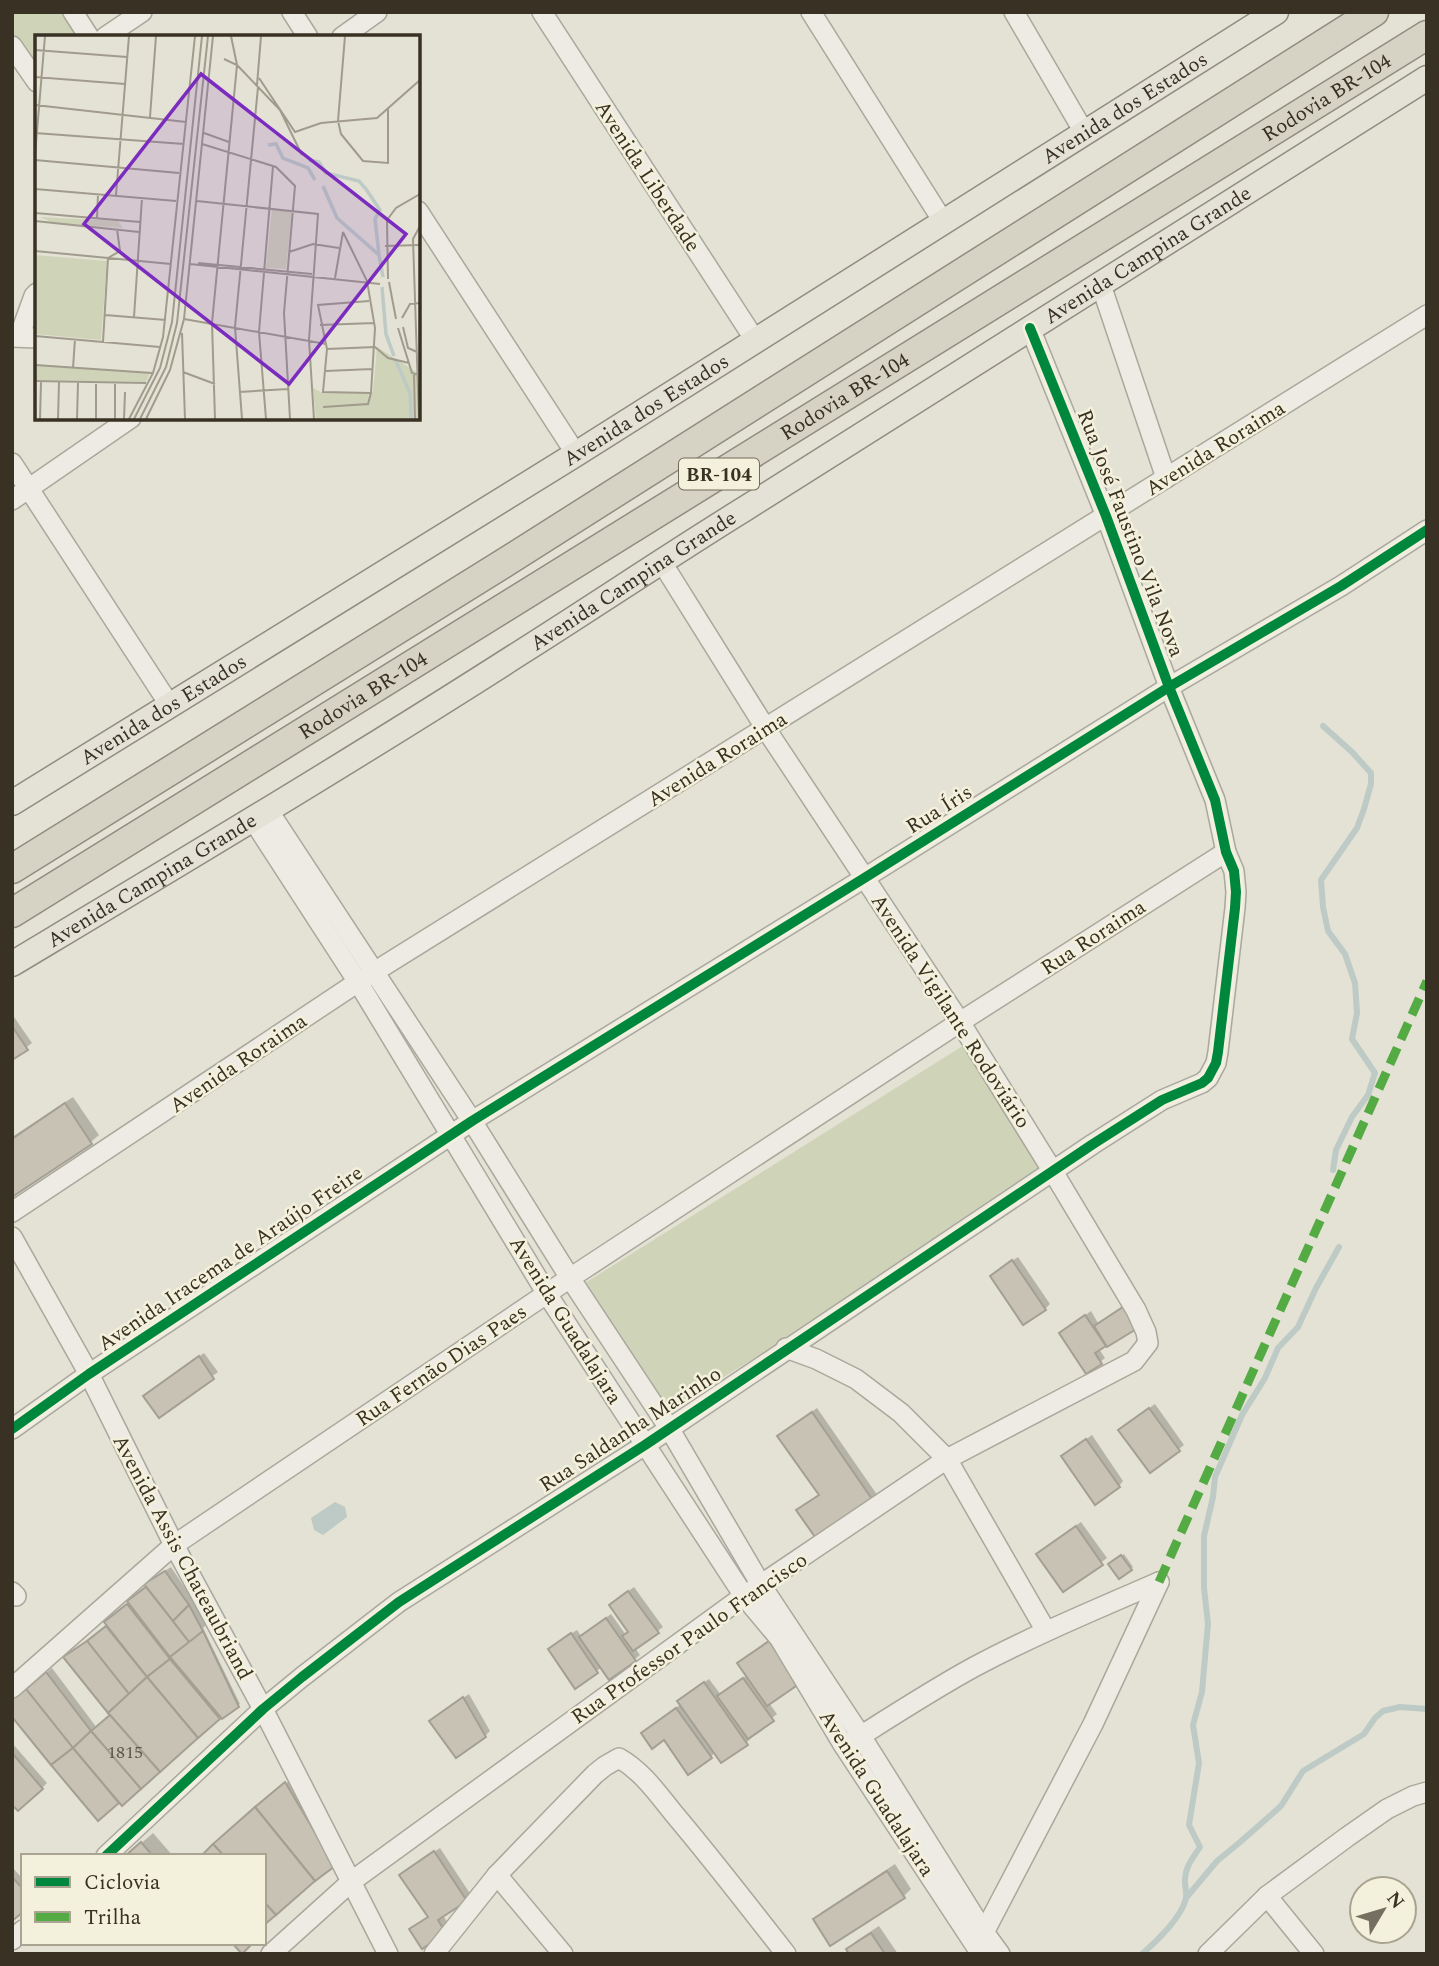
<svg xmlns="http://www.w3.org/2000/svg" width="1439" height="1966" font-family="Spectral,serif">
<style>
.green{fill:#cfd4b8}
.water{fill:#bdcac5}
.shadow{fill:#0003}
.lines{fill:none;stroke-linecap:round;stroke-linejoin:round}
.stream{stroke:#bdcac5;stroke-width:6}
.building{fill:#c8c2b5;stroke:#a49f93;stroke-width:2}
.minor-casing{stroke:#aaa79c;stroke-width:22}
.major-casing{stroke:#908c82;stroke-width:27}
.highway-casing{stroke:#908c82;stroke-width:31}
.minor{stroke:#edebe3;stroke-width:19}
.major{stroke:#e4e2d7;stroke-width:24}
.highway{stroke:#d6d3c4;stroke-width:28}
.quiet{stroke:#55ab43;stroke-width:9;stroke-dasharray:18 9;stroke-linecap:butt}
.cycleway-casing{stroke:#f3f0db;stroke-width:15}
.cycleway{stroke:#00873e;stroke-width:10}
.labels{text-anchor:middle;stroke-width:5;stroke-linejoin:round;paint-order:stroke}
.number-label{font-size:18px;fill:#5d5548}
.shield{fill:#f3f0db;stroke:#716a5a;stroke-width:2}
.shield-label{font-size:19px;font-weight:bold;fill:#393123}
.street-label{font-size:21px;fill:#393123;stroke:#f3f0db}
.inset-river{fill:none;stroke:#bdcac5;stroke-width:3.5}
.inset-road{fill:none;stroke:#a09b8d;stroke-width:2}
.view{fill:#7b2cbf;fill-opacity:0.15;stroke:#7b2cbf;stroke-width:3.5}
.inset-edge{fill:none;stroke:#393123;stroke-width:3.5}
</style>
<rect width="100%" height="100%" fill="#e4e2d4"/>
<g class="green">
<path d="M12 12H62L78 37H37V73L12 35Z"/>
<path d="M969 1042 1050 1177 668 1411 585 1283Z"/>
</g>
<path class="water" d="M335 1502 345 1507 347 1517 323 1535 314 1530 311 1518Z"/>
<g class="shadow">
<path d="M12 1014 32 1043 12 1058Z"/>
<path d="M73 1097 99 1135 91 1142 12 1195V1137Z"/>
<path d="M1018 1257 1050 1304 1045 1309 997 1271Z"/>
<path d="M1134 1300 1142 1324 1099 1349 1105 1358 1100 1362 1061 1333 1091 1311 1098 1323Z"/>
<path d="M204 1353 218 1372 159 1415 150 1391Z"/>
<path d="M1155 1404 1184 1445 1150 1471 1125 1425Z"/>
<path d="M817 1408 880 1499 803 1506 820 1494 784 1431Z"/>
<path d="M1092 1435 1123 1481 1119 1486 1068 1452Z"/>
<path d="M1081 1522 1107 1558 1064 1590 1043 1549Z"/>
<path d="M1124 1554 1133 1567 1119 1577 1112 1563Z"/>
<path d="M171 1567 193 1600 206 1625 203 1628 240 1704 221 1715 122 1803 119 1800 99 1818 12 1700 52 1668 97 1728 112 1715 70 1653 108 1625 112 1618 148 1586 151 1580Z"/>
<path d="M634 1587 663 1627 635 1648 640 1655 635 1659 602 1667 576 1686 555 1644 577 1630 581 1636 611 1614 626 1635 630 1631 616 1600Z"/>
<path d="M775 1638 802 1678 769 1703 777 1714 749 1736 751 1738 746 1743 715 1752 711 1757 664 1738 648 1728 681 1704 679 1701 684 1696 709 1679 721 1695 747 1675 744 1659Z"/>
<path d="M469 1694 490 1731 485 1736 436 1716Z"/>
<path d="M12 1743 47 1783 42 1788 12 1802Z"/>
<path d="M291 1779 339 1860 264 1856H203Z"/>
<path d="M153 1833 173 1856H126L137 1847Z"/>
<path d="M440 1848 471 1895 443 1915 450 1927 445 1931 416 1925 429 1916 406 1870Z"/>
<path d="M895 1864 911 1889 903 1897 815 1920 822 1912Z"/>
<path d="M12 1867 23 1879V1909L12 1919Z"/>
<path d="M879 1926 898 1954H851L848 1949 856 1941Z"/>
</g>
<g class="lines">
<g class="stream">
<path d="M1323 726 1352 752 1371 773V784L1364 809 1357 828 1321 880 1323 907 1328 931 1345 954 1355 983 1357 1013 1352 1039 1375 1073 1368 1095 1352 1117 1336 1150 1333 1170"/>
<path d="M1186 1898 1217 1861 1239 1843 1281 1806 1303 1771 1364 1734 1375 1718 1383 1711 1400 1707 1427 1709"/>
<path d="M1142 1954C1156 1942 1182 1917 1186 1898 1187 1893 1185 1887 1185 1882 1184 1868 1193 1858 1200 1847L1189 1825 1199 1763 1193 1725 1202 1692 1206 1646 1208 1624 1204 1588V1536L1213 1497 1215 1477 1242 1415 1265 1378 1278 1348 1298 1327 1316 1288 1339 1247"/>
</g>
</g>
<g class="building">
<path d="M12 1026 28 1050 12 1060Z"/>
<path d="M65 1103 92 1144 12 1197V1139Z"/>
<path d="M1012 1260 1046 1310 1023 1325 990 1276Z"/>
<path d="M1129 1303 1143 1325 1107 1347 1094 1326Z"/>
<path d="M1085 1315 1106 1346 1095 1353 1102 1364 1086 1374 1059 1333Z"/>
<path d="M199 1356 214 1379 159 1418 143 1396Z"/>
<path d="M1149 1408 1180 1451 1150 1473 1118 1430Z"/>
<path d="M812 1412 876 1505 820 1544 796 1510 819 1495 777 1436Z"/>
<path d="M1086 1439 1120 1487 1095 1505 1061 1456Z"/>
<path d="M1076 1526 1103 1565 1063 1592 1036 1554Z"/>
<path d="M1121 1555 1132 1570 1119 1579 1108 1564Z"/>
<path d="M165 1571 189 1605 173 1621 144 1584Z"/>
<path d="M146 1587 190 1643 170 1657 127 1601Z"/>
<path d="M628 1591 659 1633 633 1651 622 1636 628 1632 609 1605Z"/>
<path d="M127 1604 170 1659 147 1677 104 1622Z"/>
<path d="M189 1605 203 1631 190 1643 173 1621Z"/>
<path d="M606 1618 636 1661 609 1680 579 1637Z"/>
<path d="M106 1626 147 1677 129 1694 87 1641Z"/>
<path d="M203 1631 239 1707 222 1719 170 1657Z"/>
<path d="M571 1633 598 1673 575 1689 548 1649Z"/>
<path d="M87 1641 129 1694 108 1713 63 1657Z"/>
<path d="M769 1641 799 1684 767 1706 737 1663Z"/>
<path d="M170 1659 220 1719 198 1738 147 1677Z"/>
<path d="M46 1672 91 1731 73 1748 26 1689Z"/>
<path d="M147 1677 198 1738 160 1772 108 1713Z"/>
<path d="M743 1678 774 1721 748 1739 717 1696Z"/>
<path d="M704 1682 748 1745 721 1763 677 1701Z"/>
<path d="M26 1689 73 1748 51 1765 12 1717V1699Z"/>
<path d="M463 1697 486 1737 456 1758 429 1721Z"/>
<path d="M676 1708 712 1758 688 1775 664 1740 652 1749 641 1733Z"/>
<path d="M110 1715 160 1772 141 1789 91 1731Z"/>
<path d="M91 1731 141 1789 122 1806 73 1748Z"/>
<path d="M73 1748 119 1803 98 1821 51 1765Z"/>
<path d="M12 1753 43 1789 18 1811 12 1805Z"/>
<path d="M285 1782 335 1866 315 1881 255 1807Z"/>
<path d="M255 1807 315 1881 276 1915 264 1902V1856H224L213 1844Z"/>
<path d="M141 1842 153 1856H125Z"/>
<path d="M213 1844 224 1856H201Z"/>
<path d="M434 1851 467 1901 438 1920 446 1933 422 1949 409 1929 428 1917 399 1875Z"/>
<path d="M887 1871 905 1898 830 1946 813 1919Z"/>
<path d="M12 1877 23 1889V1912L12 1921Z"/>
<path d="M264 1902 276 1915 264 1925Z"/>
<path d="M871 1933 885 1954H849L846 1949Z"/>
<path d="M232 1943H253L242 1954Z"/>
</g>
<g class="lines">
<defs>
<g id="minor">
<path d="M73 12 89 37"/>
<path d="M292 12 308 37"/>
<path d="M542 12 755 340"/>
<path d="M811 12 944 223"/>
<path d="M1014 12 1084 132"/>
<path d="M105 37 142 12"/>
<path d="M342 37 377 12"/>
<path d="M12 46 37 82"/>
<path d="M418 211 576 454"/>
<path d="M1101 285 1166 478"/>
<path d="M12 336 22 329 34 296 37 293"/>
<path d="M12 337 37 338"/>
<path d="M12 463 169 704"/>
<path d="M12 500 131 418"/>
<path d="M268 810 472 1121 570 1278 669 1428 761 1585 861 1736 984 1932 1000 1954"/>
<path d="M253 820 358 982 547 1294 744 1596 780 1639 844 1746 981 1954"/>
<path d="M12 1212 358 982 1427 315"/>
<path d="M12 1237 89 1374 174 1545 263 1709 388 1954"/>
<path d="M786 1348 816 1359 856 1379 901 1413 947 1459 1046 1631"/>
<path d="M12 1429 89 1374 472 1121 866 877 1169 687 1341 586 1427 530"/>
<path d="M12 1592 16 1596"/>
<path d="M12 1688 174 1545 570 1278 960 1022 1226 852"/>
<path d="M851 1742C892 1716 932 1690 974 1667 1034 1635 1097 1609 1159 1582"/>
<path d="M106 1856 263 1709 302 1677 399 1602 645 1445 1093 1144 1162 1100 1202 1083 1208 1078 1216 1063 1218 1052 1235 908 1236 892 1234 871 1226 852 1215 800 1169 687 1106 516 1030 328"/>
<path d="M497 1875 563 1954"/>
<path d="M1267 1896 1314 1954"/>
<path d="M12 1940 23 1930"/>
<path d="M979 1942 1093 1724 1159 1582"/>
<path d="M271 1954 352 1881 744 1596 947 1459 1134 1361 1148 1343 1146 1332 1136 1310 1052 1170 960 1022 766 729 661 561"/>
<path d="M434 1954 497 1875 595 1774 605 1766 619 1758C642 1771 658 1794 675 1815 713 1860 749 1907 786 1954"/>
<path d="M1208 1954 1267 1896 1347 1837 1387 1809 1413 1796 1427 1792"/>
</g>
<g id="major">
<path id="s1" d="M12 803 576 454 1276 12"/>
<path id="s2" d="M12 964C182 862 353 760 520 653 596 605 670 555 746 508 973 364 1200 222 1427 78"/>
</g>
<g id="highway">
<path d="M12 869 501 565 1374 12"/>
<path id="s3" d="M12 913 1427 35"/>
</g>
</defs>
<use href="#minor" class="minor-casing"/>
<use href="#major" class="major-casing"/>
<use href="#highway" class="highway-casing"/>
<use href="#minor" class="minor"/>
<use href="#major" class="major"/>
<use href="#highway" class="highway"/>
<path class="quiet" d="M1159 1582 1427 981"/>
<defs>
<g id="cycleway">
<path d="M12 1429 89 1374 472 1121 866 877 1169 687 1341 586 1427 530"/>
<path d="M106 1856 263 1709 302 1677 399 1602 645 1445 1093 1144 1162 1100 1202 1083 1208 1078 1216 1063 1218 1052 1235 908 1236 892 1234 871 1226 852 1215 800 1169 687 1106 516 1030 328"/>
</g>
</defs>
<use href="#cycleway" class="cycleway-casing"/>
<use href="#cycleway" class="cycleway"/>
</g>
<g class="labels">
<g class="number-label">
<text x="125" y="1758">1815</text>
</g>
<rect class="shield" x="679" y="458.5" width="80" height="31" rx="5"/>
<g class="shield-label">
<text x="719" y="481">BR-104</text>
</g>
<g class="street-label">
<text dy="7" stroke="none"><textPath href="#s3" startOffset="1547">Rodovia BR-104</textPath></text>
<text dy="7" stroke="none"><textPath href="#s1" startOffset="1312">Avenida dos Estados</textPath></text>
<text transform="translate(648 176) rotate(57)" y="7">Avenida Liberdade</text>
<text dy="7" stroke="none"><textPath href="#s2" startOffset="1339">Avenida Campina Grande</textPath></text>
<text dy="7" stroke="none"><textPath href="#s3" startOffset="980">Rodovia BR-104</textPath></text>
<text dy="7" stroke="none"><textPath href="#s1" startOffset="746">Avenida dos Estados</textPath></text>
<text transform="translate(1215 448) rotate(-32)" y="7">Avenida Roraima</text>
<text transform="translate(1131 533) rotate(69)" y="7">Rua José Faustino Vila Nova</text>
<text dy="7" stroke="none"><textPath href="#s2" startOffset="730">Avenida Campina Grande</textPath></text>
<text dy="7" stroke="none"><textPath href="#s3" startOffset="413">Rodovia BR-104</textPath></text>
<text dy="7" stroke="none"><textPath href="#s1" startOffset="178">Avenida dos Estados</textPath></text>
<text transform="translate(717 759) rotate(-32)" y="7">Avenida Roraima</text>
<text transform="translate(939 809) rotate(-32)" y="7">Rua Íris</text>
<text dy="7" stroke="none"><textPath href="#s2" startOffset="163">Avenida Campina Grande</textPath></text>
<text transform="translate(1093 937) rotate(-33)" y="7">Rua Roraima</text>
<text transform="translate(951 1011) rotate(57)" y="7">Avenida Vigilante Rodoviário</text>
<text transform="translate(238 1063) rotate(-34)" y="7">Avenida Roraima</text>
<text transform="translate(230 1258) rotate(-34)" y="7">Avenida Iracema de Araújo Freire</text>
<text transform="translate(566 1320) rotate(58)" y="7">Avenida Guadalajara</text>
<text transform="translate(441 1365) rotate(-34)" y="7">Rua Fernão Dias Paes</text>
<text transform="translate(630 1429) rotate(-33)" y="7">Rua Saldanha Marinho</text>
<text transform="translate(183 1557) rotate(62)" y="7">Avenida Assis Chateaubriand</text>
<text transform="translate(689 1638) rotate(-35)" y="7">Rua Professor Paulo Francisco</text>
<text transform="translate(877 1793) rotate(57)" y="7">Avenida Guadalajara</text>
</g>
</g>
<g transform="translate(35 35)">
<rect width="385" height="385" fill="#e4e2d4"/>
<path d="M237 173 257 176 251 234 231 233ZM5 182 83 186 88 193 18 188ZM0 220 72 226 66 305 0 299ZM342 312 383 338V384H281L278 353 288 358 338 357ZM0 329 115 338 111 347 0 345Z" fill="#cfd4b8"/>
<path class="inset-river" d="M233 110 241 109 248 123 273 133 280 145M274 125 284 127 291 138 324 146 331 154 345 175 340 184 344 220M288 151 302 183 344 220 348 242M347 252 351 299 359 321M360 324 375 358 376 384"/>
<path class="inset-road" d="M196 1 202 30 223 52 200 292 207 384M310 1 303 86 306 99 328 126 353 128V73M0 15 92 22M0 42 90 49M224 43 260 97 286 88 342 83 385 45M222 50 226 1M223 52 245 75 267 120M0 70 151 87M115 82 121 1M0 98 149 109M169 98 194 107M167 109 241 132 260 151 249 278 255 384M0 120 10 1M0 125 144 138M0 154 141 166M81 160 94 1M162 166 283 179 274 305 279 384M0 178 105 187M62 183 63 159M0 186 104 197M350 211 385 210M0 216 136 229M254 217 278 209 304 213M163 228 277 239M155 229 345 249M300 243 308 197M353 244 352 185 361 173 385 159M354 247 361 284M334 266 283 270 292 314 288 357 336 358M70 280 131 285M99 282 107 163M367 283 375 269 385 268M149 284 291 309M285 290 339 288M368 292 373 313 382 317M363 293 377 338 383 340M147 298 150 384M0 301 125 312M68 307 73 223 85 216 82 194M292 314 340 312 353 323 374 328M0 330 117 338M38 333 40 304M291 336 337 334M148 337 180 349M379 340 380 384M0 346 111 348M80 347V384M204 357 253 354M288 372 333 369 336 358 340 293 332 246 308 197M5 384 6 347M23 384 24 347M42 384 43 347M61 384V347M89 384 90 357M94 384 118 338 128 302 160 1M99 384 125 333 137 287 167 1M105 384 131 332 142 288 173 1M111 384 135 335 149 284 178 1M180 384 177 288 202 30 189 24M231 384 224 297 238 131M384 384 378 204 385 191"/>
<path class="view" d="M166 39 371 199 254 349 49 189Z"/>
<rect width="385" height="385" class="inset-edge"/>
</g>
<rect width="1439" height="1966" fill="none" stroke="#393123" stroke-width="28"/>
<rect x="21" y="1854" width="245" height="91" fill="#f3f0db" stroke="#a9a491" stroke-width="2"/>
<rect x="35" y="1877" width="35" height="10" fill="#00873e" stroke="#a9a491" stroke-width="2"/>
<text x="84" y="1889" font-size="21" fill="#393123">Ciclovia</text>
<rect x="35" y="1912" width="35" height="10" fill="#55ab43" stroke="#a9a491" stroke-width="2"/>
<text x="84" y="1924" font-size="21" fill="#393123">Trilha</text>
<g transform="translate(1383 1910) rotate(52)"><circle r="33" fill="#f3f0db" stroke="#a9a491" stroke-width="2"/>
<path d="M0-5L12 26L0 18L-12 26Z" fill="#756f61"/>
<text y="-10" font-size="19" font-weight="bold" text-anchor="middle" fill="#393123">N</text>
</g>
</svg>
